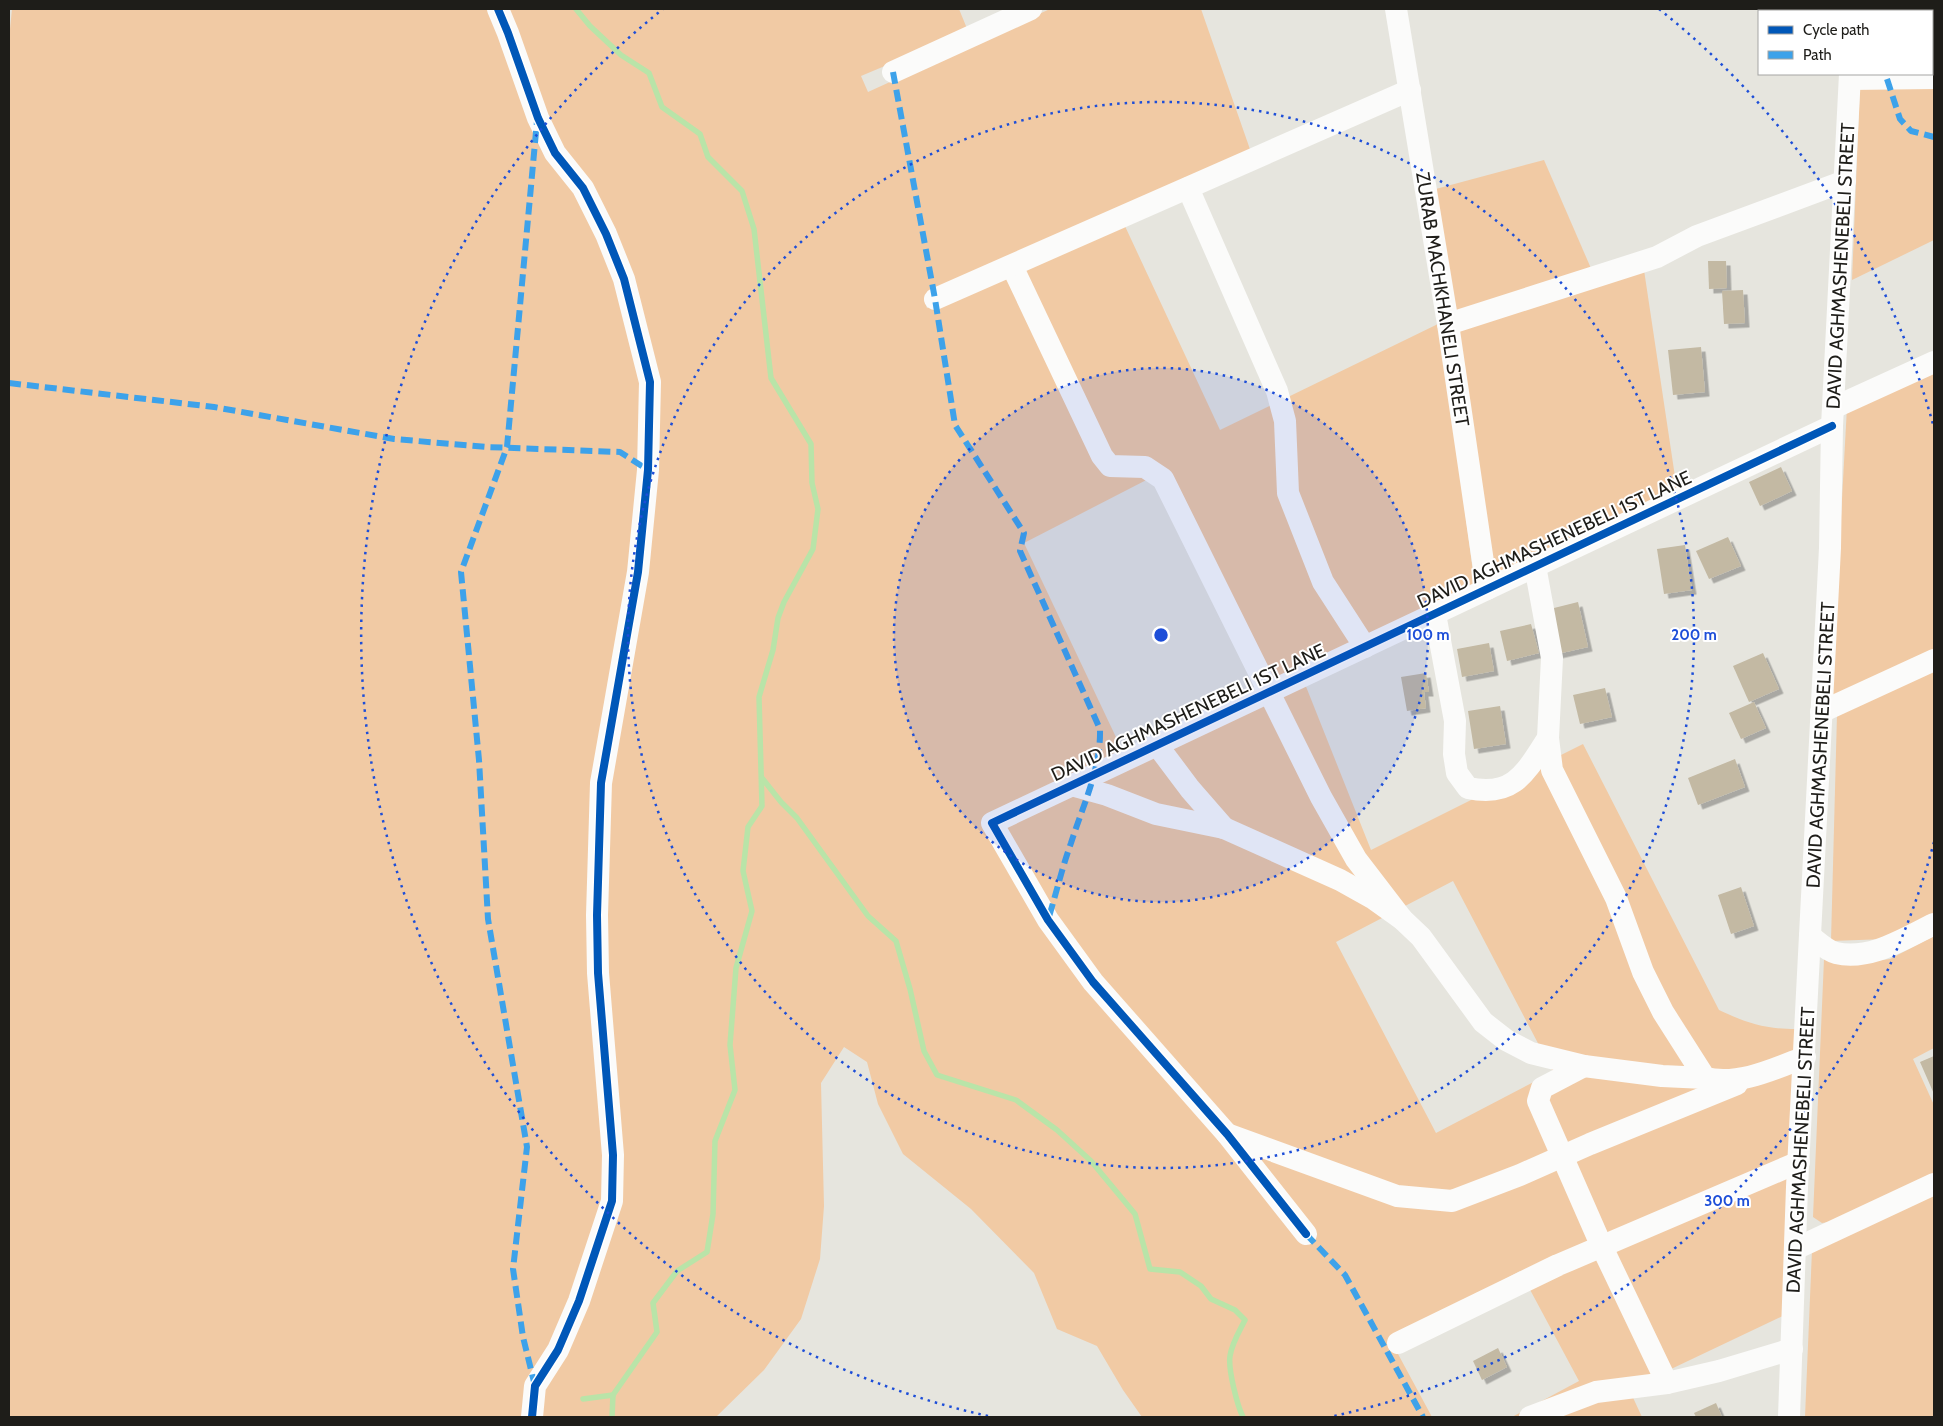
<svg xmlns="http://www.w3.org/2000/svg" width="1943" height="1426" font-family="Cabin,sans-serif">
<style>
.green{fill:#f1caa4;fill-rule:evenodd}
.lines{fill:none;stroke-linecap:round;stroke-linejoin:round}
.stream{stroke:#b9e4a8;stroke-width:5.5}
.building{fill:#c3b9a3;filter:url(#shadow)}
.minor{stroke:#fbfbfa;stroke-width:22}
.quiet{stroke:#3da2ea;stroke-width:6;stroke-dasharray:12 6;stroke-linecap:butt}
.cycleway-casing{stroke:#fff;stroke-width:11}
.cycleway{stroke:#0057b8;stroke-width:8}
.ring{fill:none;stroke:#1d4ed8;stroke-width:2.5;stroke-dasharray:2.5 5}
.labels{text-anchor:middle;stroke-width:4;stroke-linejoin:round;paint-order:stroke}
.street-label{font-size:19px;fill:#1e1d19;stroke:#fff}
.centre{fill:#1d4ed8;stroke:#fff;stroke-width:2.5}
.ring-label{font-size:15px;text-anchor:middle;font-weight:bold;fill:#1d4ed8;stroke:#fff;stroke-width:4;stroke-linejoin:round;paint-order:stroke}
</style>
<defs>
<filter id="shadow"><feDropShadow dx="4.5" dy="4.5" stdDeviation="0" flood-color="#0004"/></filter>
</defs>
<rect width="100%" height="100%" fill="#e6e5de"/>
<g class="green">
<path d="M12 9H959L968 31 861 76 868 92 1050 9H1201L1252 155 924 300 927 308 1124 224 1220 430 1440 323 1477 602 1305 684 1371 850 1583 744 1719 1010C1747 1023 1764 1029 1796 1029L1785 1315 1629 1389 1642 1417H1512L1579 1381 1520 1271 1391 1341 1432 1417H1142L1123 1390 1097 1346 1057 1329 1034 1273 971 1209 903 1154 878 1104 867 1062 844 1047 821 1083 824 1206 820 1259 801 1319 764 1370 716 1417H9V39ZM1158 474 1262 688 1123 752 1024 543ZM1453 881 1553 1072 1436 1133 1336 942Z"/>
<path d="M1862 9H1934V73H1932V11H1862Z"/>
<path d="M1934 85V240L1852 280 1860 86Z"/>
<path d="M1544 160 1593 273 1454 314 1432 190Z"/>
<path d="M1644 270 1677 490 1503 571 1493 566 1456 335 1460 326Z"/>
<path d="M1934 368V654L1831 702 1847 407Z"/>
<path d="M1934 668V916L1886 939 1831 941 1837 714Z"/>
<path d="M1934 936V1048L1913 1059 1934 1105V1175L1836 1221 1822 1223 1813 1217 1824 959 1858 963 1890 959Z"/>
<path d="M1934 1192V1417H1805L1812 1250Z"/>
</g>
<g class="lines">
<g class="stream">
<path d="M576 9 590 26 621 55 649 73 662 107 700 134 708 157 742 191 754 229 771 378 811 444 812 483 818 509 813 549 784 602 778 618 773 650 759 697 762 806 748 827 743 871 752 911 736 968 730 1045 735 1090 715 1141 713 1214 707 1252 677 1271 653 1303 657 1332 613 1395 612 1417"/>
<path d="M762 778 781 802 797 818 868 916 896 941 910 989 924 1051 937 1075 1016 1100 1057 1130 1091 1161 1135 1214 1150 1269 1180 1272 1201 1286 1211 1299 1235 1310 1245 1320C1239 1332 1232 1343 1230 1356 1228 1369 1237 1405 1243 1417"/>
<path d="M583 1399 613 1395"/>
</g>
</g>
<g class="building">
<path d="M1708 261H1726L1727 288 1709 289Z"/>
<path d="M1743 290 1745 323 1724 324 1722 291Z"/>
<path d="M1701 347 1705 392 1673 395 1668 350Z"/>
<path d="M1781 467 1792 491 1760 506 1749 482Z"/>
<path d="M1728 537 1741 566 1709 579 1696 551Z"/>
<path d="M1685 545 1692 590 1664 594 1657 549Z"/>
<path d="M1578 602 1588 647 1557 654 1546 610Z"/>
<path d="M1531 624 1539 653 1507 661 1500 631Z"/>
<path d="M1489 643 1494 671 1462 677 1457 649Z"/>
<path d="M1763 653 1779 689 1749 702 1733 666Z"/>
<path d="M1426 673 1429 692H1424L1426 708 1407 711 1401 677Z"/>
<path d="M1605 688 1612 717 1580 724 1573 695Z"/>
<path d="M1754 702 1766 728 1741 739 1729 713Z"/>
<path d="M1500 706 1506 744 1474 749 1468 711Z"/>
<path d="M1735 759 1745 787 1698 805 1688 778Z"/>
<path d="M1741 887 1754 926 1731 934 1718 895Z"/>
<path d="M1934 1056V1094L1920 1062Z"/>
<path d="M1498 1348 1507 1367 1482 1380 1473 1361Z"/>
<path d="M1716 1403 1722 1417H1696L1694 1413Z"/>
</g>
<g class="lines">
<g class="minor">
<path d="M498 9 508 33 538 118 555 153 583 188 606 234 624 279 650 382 648 470 638 572 601 783 597 915 598 973 613 1155 612 1201 579 1301 558 1350 535 1386 532 1417"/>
<path d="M1396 9 1448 324 1487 589"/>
<path d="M1853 11V9"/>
<path d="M1889 11V9"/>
<path d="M893 72 1031 9"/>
<path d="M1850 79 1934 78"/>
<path d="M1188 188 1277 391 1285 421 1288 493 1323 582 1365 647"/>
<path d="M1012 266 1102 456 1110 466 1145 467 1163 479 1321 797 1356 859 1402 919"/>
<path d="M935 299 1410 90"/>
<path d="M1448 324 1657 257 1697 236 1845 181"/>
<path d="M1833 408 1934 362"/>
<path d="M1535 566 1552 658 1548 738 1552 770 1616 898 1643 972 1663 1012 1705 1078C1739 1086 1774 1069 1805 1057"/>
<path d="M1435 614 1455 721 1454 754 1457 773 1468 788C1514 798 1526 772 1548 738"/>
<path d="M1821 712 1934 660"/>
<path d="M1157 745 1190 789 1224 828"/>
<path d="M1071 785 1107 795 1156 814 1224 828 1340 880 1374 899 1402 919 1421 937 1483 1022 1506 1040 1531 1053 1584 1066 1662 1076 1705 1078"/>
<path d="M1810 936C1817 941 1827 951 1836 953 1870 961 1905 938 1934 924"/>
<path d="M1584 1066 1542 1088 1538 1101 1602 1247 1667 1383"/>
<path d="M1227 1134 1397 1196 1452 1201 1520 1175 1590 1144 1737 1084"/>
<path d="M1306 1234 1227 1134 1093 982 1048 920 992 823 1832 426"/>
<path d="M1795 1249 1934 1184"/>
<path d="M1398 1343 1558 1265 1799 1162"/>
<path d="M1530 1417 1596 1392 1667 1383 1719 1371 1792 1349"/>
<path d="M1789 1417 1797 1187 1830 548 1832 426 1850 74"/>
</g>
<g class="quiet">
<path d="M893 72 935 299 955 425 1024 533 1020 551 1100 729C1101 769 1083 805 1071 843 1062 868 1056 894 1048 920"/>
<path d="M1887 79 1900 119 1911 131 1934 137"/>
<path d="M9 383 214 407 394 439 487 447 620 452 648 470"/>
<path d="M1306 1234 1345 1275 1423 1417"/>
<path d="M535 1386 523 1337 513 1269 527 1147 488 919 479 760 461 572 507 447 537 121"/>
</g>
<defs>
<g id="cycleway">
<path d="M498 9 508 33 538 118 555 153 583 188 606 234 624 279 650 382 648 470 638 572 601 783 597 915 598 973 613 1155 612 1201 579 1301 558 1350 535 1386 532 1417"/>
<path d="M1306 1234 1227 1134 1093 982 1048 920 992 823 1832 426"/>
</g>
</defs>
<use href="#cycleway" class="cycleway-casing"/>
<use href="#cycleway" class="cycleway"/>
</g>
<circle cx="1161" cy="635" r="267" fill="#1d4ed8" fill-opacity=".12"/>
<g class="ring">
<circle cx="1161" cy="635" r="267"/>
<circle cx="1161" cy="635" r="533"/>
<path d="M1934 842A800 800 0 0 1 1334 1416M988 1416A800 800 0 0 1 663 9M1659 9A800 800 0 0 1 1934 428"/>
</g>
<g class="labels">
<g class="street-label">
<text transform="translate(1840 266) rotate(-87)" y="7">DAVID AGHMASHENEBELI STREET</text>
<text transform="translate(1443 299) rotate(81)" y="7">ZURAB MACHKHANELI STREET</text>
<text transform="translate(1554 539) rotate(-25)" y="7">DAVID AGHMASHENEBELI 1ST LANE</text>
<text transform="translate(1188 712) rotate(-25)" y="7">DAVID AGHMASHENEBELI 1ST LANE</text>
<text transform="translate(1820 745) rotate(-87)" y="7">DAVID AGHMASHENEBELI STREET</text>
<text transform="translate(1800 1150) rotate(-87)" y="7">DAVID AGHMASHENEBELI STREET</text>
</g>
</g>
<circle cx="1161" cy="635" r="8" class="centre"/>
<g class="ring-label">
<text x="1428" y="640">100 m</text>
<text x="1694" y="640">200 m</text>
<text x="1727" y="1206">300 m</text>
</g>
<rect width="1943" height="1426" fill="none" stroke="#1e1d19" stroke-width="20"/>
<rect x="1758" y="10" width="175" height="65" fill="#ffffff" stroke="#a5a5a3"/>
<rect x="1768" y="26" width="25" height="8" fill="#0057b8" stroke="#a5a5a3"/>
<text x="1803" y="35" font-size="15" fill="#1e1d19">Cycle path</text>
<rect x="1768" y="51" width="25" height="8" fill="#3da2ea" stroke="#a5a5a3"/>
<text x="1803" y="60" font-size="15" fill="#1e1d19">Path</text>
</svg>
